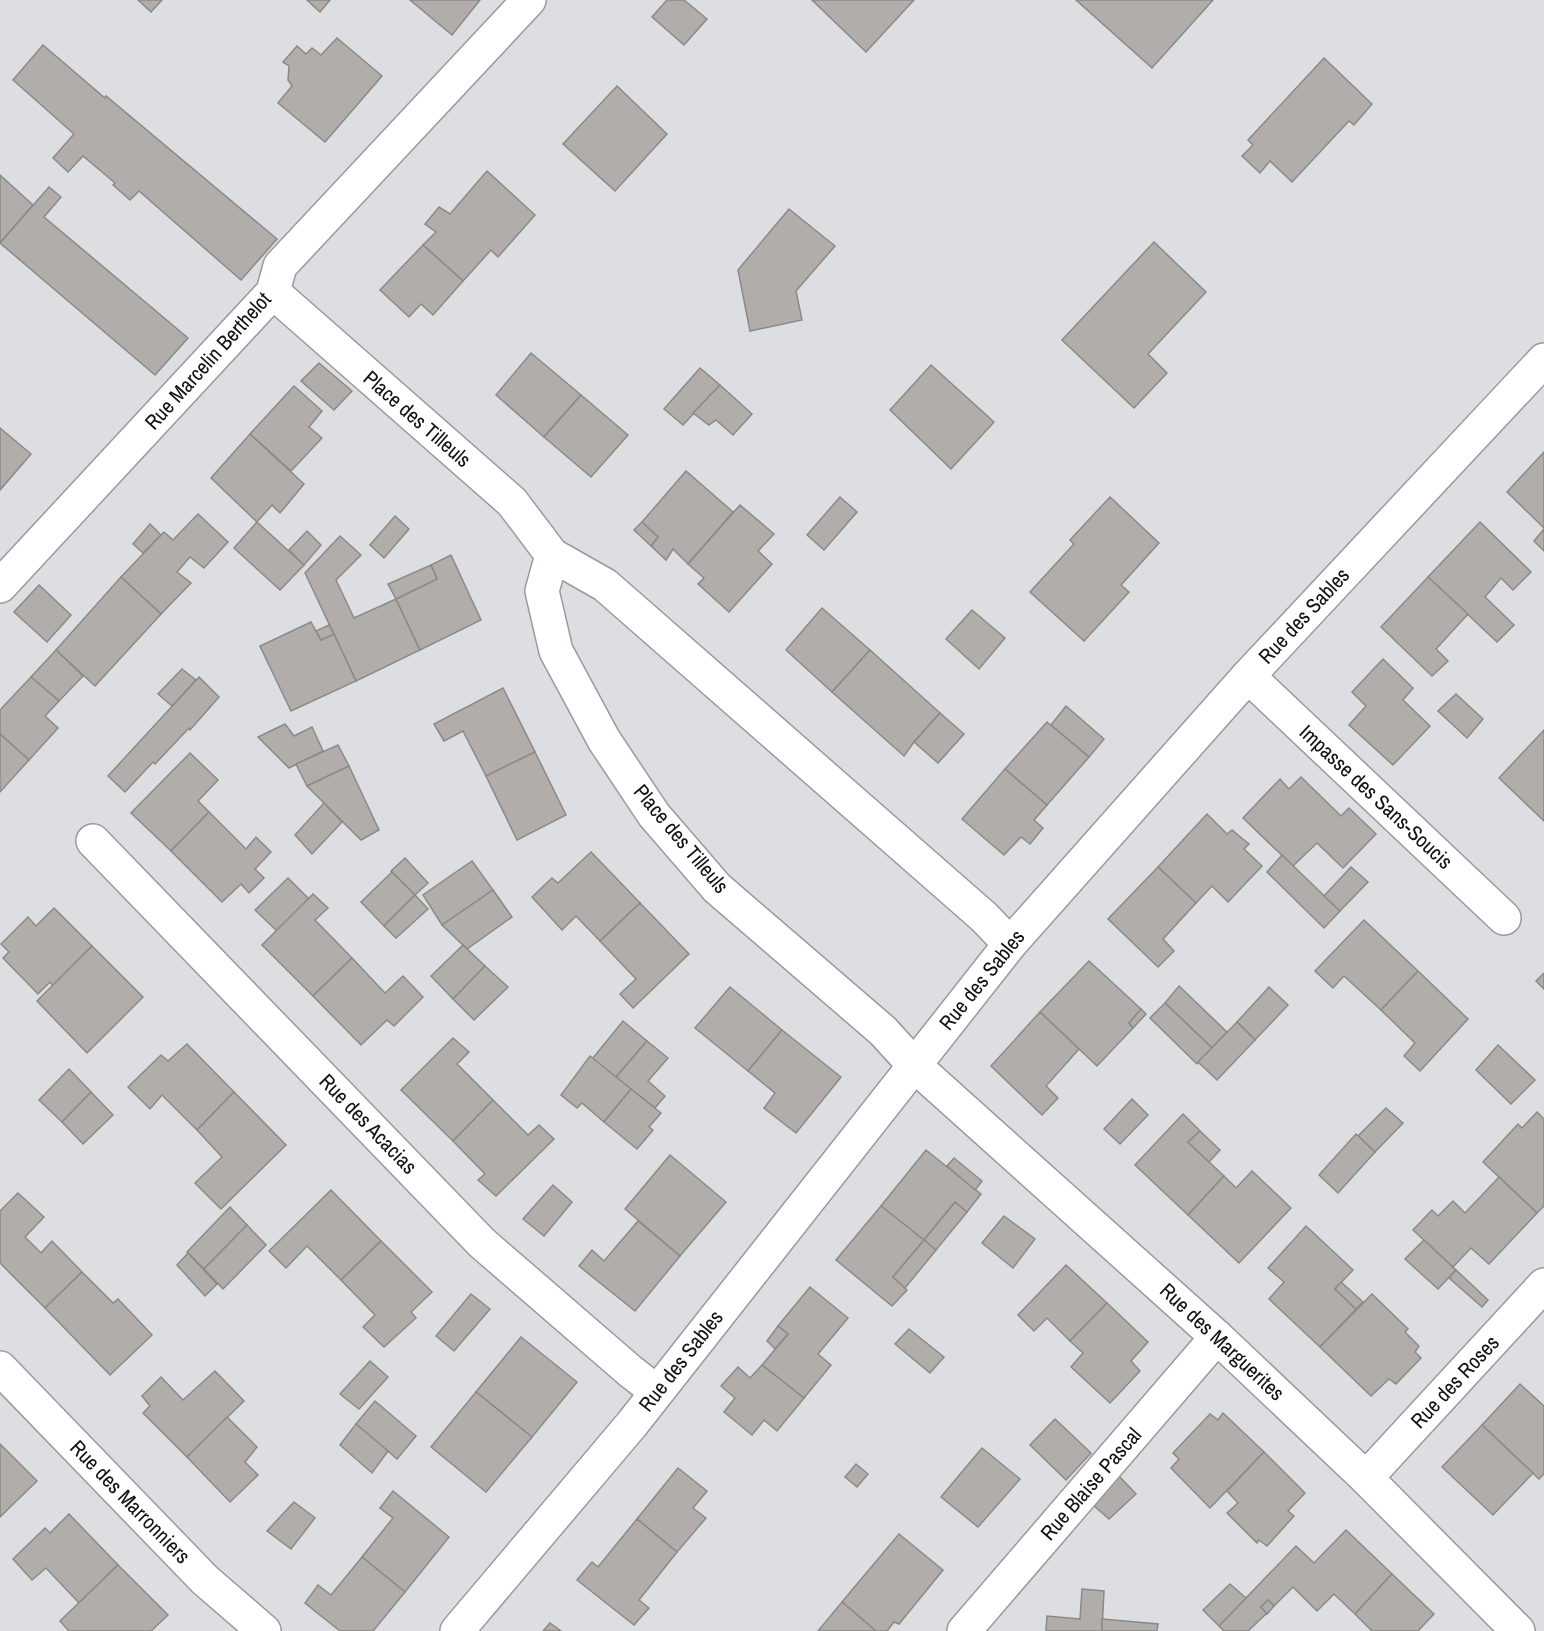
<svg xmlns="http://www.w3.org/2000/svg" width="1544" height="1631" font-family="'Archivo Narrow',sans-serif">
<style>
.building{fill:#b0adab;stroke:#8c8987;stroke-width:1.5}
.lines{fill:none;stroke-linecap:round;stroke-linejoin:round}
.minor-casing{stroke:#989a9c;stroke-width:36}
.minor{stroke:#fff;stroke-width:33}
.labels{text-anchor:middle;stroke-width:4.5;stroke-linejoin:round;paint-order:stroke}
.street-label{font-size:21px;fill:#121213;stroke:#fff}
</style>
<rect width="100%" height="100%" fill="#dcdee1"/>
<g class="building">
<path d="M138 0H162L151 12Z"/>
<path d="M307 0H330L320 12Z"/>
<path d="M410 0H480L452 35Z"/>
<path d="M667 0H684L707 19 684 45 652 17Z"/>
<path d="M812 0H914L866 52Z"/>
<path d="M1076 0H1213L1152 68Z"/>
<path d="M337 38 382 76 325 142 278 103 292 86 288 80 289 66 283 62 297 46 306 54 312 48 321 55Z"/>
<path d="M43 45 105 98 106 96 277 239 241 280 139 191 130 200 113 185 115 183 83 156 68 172 53 158 74 134 13 80Z"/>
<path d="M1324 58 1372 104 1354 125 1349 121 1292 182 1270 161 1260 173 1242 156 1253 145 1248 140Z"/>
<path d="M617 86 667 134 615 191 563 144Z"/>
<path d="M487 171 535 215 498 257 491 250 463 281 423 245 436 232 425 224 439 207 450 214Z"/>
<path d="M0 175 33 205 0 243Z"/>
<path d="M49 187 61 197 44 217 188 338 155 375 0 243Z"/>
<path d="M789 209 835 246 796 291 802 320 750 331 738 270Z"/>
<path d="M1154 242 1206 292 1148 354 1167 373 1134 408 1062 340Z"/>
<path d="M423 245 463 281 433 315 421 304 409 317 380 290Z"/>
<path d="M531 353 581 395 544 437 496 395Z"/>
<path d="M319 363 352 391 334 410 301 381Z"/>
<path d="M931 365 994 422 951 469 890 410Z"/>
<path d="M700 368 720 385 683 425 664 409Z"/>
<path d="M720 385 752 414 733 435 716 420 709 425 693 413Z"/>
<path d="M294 386 322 411 309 427 322 438 291 471 250 434Z"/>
<path d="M581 395 628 435 591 477 544 437Z"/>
<path d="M0 428 31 454 0 490Z"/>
<path d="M250 434 304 484 280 513 272 505 257 522 211 478Z"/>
<path d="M1544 452V528L1507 492Z"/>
<path d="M686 471 733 512 688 564 673 549 666 560 651 546 658 537 642 522Z"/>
<path d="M840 497 857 512 824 550 807 535Z"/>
<path d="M1110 497 1159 543 1121 585 1129 592 1084 641 1030 592 1074 544 1070 540Z"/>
<path d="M740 505 774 534 758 551 772 564 729 612 698 584 704 578 688 564Z"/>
<path d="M198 514 228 542 204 568 190 557 177 572 191 583 161 614 121 577 164 532 173 540Z"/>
<path d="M395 516 409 529 384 558 370 545Z"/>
<path d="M257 522 304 565 280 590 234 548Z"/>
<path d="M642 522 658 537 651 546 634 530Z"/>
<path d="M1480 522 1531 572 1513 590 1501 578 1485 597 1514 625 1497 642 1428 577Z"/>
<path d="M150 524 161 535 143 553 133 544Z"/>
<path d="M1544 529V551L1534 541Z"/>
<path d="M307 531 321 545 304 565 289 550Z"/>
<path d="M340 536 361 555 336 580 354 618 396 599 420 650 356 681 305 573Z"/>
<path d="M451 555 481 620 420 650 396 599 437 579 431 565Z"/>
<path d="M431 565 437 579 396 599 388 584Z"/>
<path d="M121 577 161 614 95 686 56 650Z"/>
<path d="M1428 577 1468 614 1436 649 1448 661 1432 676 1381 627Z"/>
<path d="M39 585 71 615 47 642 14 612Z"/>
<path d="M822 608 870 650 832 692 786 650Z"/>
<path d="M972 610 1005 638 979 669 946 639Z"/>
<path d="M311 622 321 640 334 634 356 681 291 711 260 646Z"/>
<path d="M329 625 334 634 321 640 316 631Z"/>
<path d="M56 650 83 676 59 701 31 677Z"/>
<path d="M870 650 940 713 914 742 904 756 832 692Z"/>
<path d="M1383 659 1413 688 1403 700 1430 726 1393 765 1349 725 1366 706 1352 692Z"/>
<path d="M182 669 196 680 172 706 158 694Z"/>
<path d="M31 677 59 701 45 716 58 728 29 760 0 734V710Z"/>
<path d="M199 677 219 697 190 730 189 728 155 764 153 762 125 792 108 776Z"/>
<path d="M503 688 535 752 486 776 463 731 444 741 434 724Z"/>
<path d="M1456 694 1483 719 1467 738 1438 711Z"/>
<path d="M1066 706 1104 739 1089 757 1051 725Z"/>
<path d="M940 713 964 734 938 763 914 742Z"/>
<path d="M1047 722 1089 757 1047 805 1005 769Z"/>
<path d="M285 724 294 736 312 727 323 751 289 768 258 737Z"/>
<path d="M1544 730V821L1499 778Z"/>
<path d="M0 734 29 760 0 792Z"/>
<path d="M338 745 349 766 307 786 296 764Z"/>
<path d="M535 752 566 815 517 840 486 776Z"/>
<path d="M190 753 218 780 198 801 209 812 171 851 131 813Z"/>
<path d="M349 766 379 830 361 840 307 786Z"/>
<path d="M1005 769 1047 805 1034 820 1043 828 1030 844 1021 837 1004 855 962 819Z"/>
<path d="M1301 777 1341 816 1349 808 1376 834 1343 868 1317 843 1293 866 1243 818 1280 779 1289 789Z"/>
<path d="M324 803 342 822 312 854 295 835Z"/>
<path d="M209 812 246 849 256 837 271 852 255 869 264 878 249 893 241 884 222 902 171 851Z"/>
<path d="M1207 814 1227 834 1232 830 1249 844 1244 849 1262 866 1228 902 1212 886 1196 903 1158 867Z"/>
<path d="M591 852 640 903 600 941 576 916 562 930 532 897 552 878 558 883Z"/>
<path d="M1282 855 1340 911 1324 928 1267 872Z"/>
<path d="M405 858 428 883 415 895 391 871Z"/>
<path d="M472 861 493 890 442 925 423 895Z"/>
<path d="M1158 867 1196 903 1163 939 1174 951 1158 967 1108 919Z"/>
<path d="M1351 867 1368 882 1340 911 1324 896Z"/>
<path d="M392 872 415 895 384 926 361 902Z"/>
<path d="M288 878 309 899 277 931 255 910Z"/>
<path d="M493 890 512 917 467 949 442 925Z"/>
<path d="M313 894 328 908 315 920 352 958 313 996 262 945Z"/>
<path d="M415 895 428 909 396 938 384 926Z"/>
<path d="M640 903 689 954 633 1008 620 994 636 979 600 941Z"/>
<path d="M54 908 92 946 53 986 50 982 38 994 3 958 9 952 1 944 28 917 36 926Z"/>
<path d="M1364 920 1418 971 1381 1010 1344 976 1333 988 1315 971Z"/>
<path d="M463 945 485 966 453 999 431 976Z"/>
<path d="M92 946 143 997 87 1053 37 1001Z"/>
<path d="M352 958 385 993 403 976 423 997 394 1026 387 1020 361 1045 313 996Z"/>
<path d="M1089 961 1141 1009 1129 1023 1133 1028 1097 1066 1040 1012Z"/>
<path d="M485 966 508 987 474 1020 453 999Z"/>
<path d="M1418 971 1468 1019 1420 1071 1404 1056 1415 1043 1381 1010Z"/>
<path d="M1544 973V989L1536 981Z"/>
<path d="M1179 986 1227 1032 1212 1048 1165 1003Z"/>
<path d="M730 987 782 1030 748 1071 695 1028Z"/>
<path d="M1269 987 1288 1005 1255 1040 1237 1022Z"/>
<path d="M1165 1003 1212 1048 1197 1064 1150 1018Z"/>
<path d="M1141 1009 1146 1014 1133 1028 1129 1023Z"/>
<path d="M1040 1012 1079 1049 1046 1086 1058 1098 1042 1115 991 1066Z"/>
<path d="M623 1021 647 1041 616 1077 592 1059Z"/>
<path d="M1237 1022 1255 1040 1217 1080 1198 1062Z"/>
<path d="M782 1030 841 1077 796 1133 764 1108 775 1093 748 1071Z"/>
<path d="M453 1038 469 1052 457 1064 493 1100 453 1141 401 1090Z"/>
<path d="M647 1041 668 1058 648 1081 665 1096 655 1108 616 1077Z"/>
<path d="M187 1044 234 1092 197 1130 162 1095 150 1109 128 1087 161 1055 168 1061Z"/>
<path d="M1498 1045 1535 1080 1511 1104 1476 1070Z"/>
<path d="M590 1056 631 1089 604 1122 582 1103 577 1108 561 1095Z"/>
<path d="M69 1069 91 1092 62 1122 39 1100Z"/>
<path d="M631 1089 661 1113 649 1127 653 1130 637 1149 604 1122Z"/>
<path d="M91 1092 113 1115 83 1144 62 1122Z"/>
<path d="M234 1092 286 1145 221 1209 195 1183 222 1157 197 1130Z"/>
<path d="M1132 1099 1148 1115 1120 1144 1104 1129Z"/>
<path d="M493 1100 528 1135 539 1125 554 1139 496 1196 478 1180 485 1174 453 1141Z"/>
<path d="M1386 1108 1403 1123 1375 1152 1358 1136Z"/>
<path d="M1537 1112 1544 1119V1206L1537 1213 1483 1162 1518 1124 1522 1128Z"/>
<path d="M1183 1114 1200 1131 1188 1142 1224 1176 1188 1215 1135 1165Z"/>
<path d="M1200 1131 1220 1150 1209 1162 1188 1142Z"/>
<path d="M1356 1134 1375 1152 1338 1193 1319 1175Z"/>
<path d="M926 1150 981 1194 967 1212 955 1202 924 1240 881 1206Z"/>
<path d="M670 1155 726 1202 680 1256 625 1209Z"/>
<path d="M954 1158 982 1181 975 1190 947 1166Z"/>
<path d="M1252 1171 1291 1208 1239 1263 1188 1215 1224 1176 1236 1188Z"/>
<path d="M1499 1177 1537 1213 1489 1264 1471 1248 1453 1267 1413 1230 1432 1210 1438 1216 1453 1201 1465 1213Z"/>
<path d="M553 1185 572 1202 544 1236 523 1219Z"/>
<path d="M331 1190 381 1241 341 1280 307 1246 286 1268 269 1251Z"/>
<path d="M18 1193 44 1217 25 1237 41 1253 52 1241 82 1272 45 1308 0 1263V1211Z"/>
<path d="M955 1202 967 1212 936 1250 924 1240Z"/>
<path d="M881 1206 924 1240 893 1277 907 1290 892 1306 836 1260Z"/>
<path d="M230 1207 247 1225 204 1269 187 1252Z"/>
<path d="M1004 1216 1035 1239 1013 1268 982 1243Z"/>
<path d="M638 1221 680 1256 635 1311 579 1266 592 1250 604 1261Z"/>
<path d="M247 1225 266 1245 223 1289 204 1269Z"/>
<path d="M1306 1226 1353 1270 1335 1289 1356 1309 1320 1347 1269 1299 1284 1282 1268 1268Z"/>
<path d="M924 1240 936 1250 905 1288 893 1277Z"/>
<path d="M1424 1240 1456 1270 1438 1289 1405 1259Z"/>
<path d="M381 1241 432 1292 411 1312 416 1318 384 1347 363 1327 375 1315 341 1280Z"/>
<path d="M188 1253 217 1284 205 1296 177 1265Z"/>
<path d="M1066 1265 1107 1303 1070 1341 1047 1318 1034 1331 1018 1315Z"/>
<path d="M1456 1270 1488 1300 1482 1307 1449 1278Z"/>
<path d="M82 1272 113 1303 118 1299 152 1335 110 1375 45 1308Z"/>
<path d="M1341 1282 1363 1302 1356 1309 1335 1289Z"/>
<path d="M810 1287 848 1318 818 1354 831 1365 804 1398 762 1365 788 1334 778 1326Z"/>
<path d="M471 1294 490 1309 454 1351 436 1336Z"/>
<path d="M1372 1294 1408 1329 1405 1332 1419 1346 1415 1352 1421 1358 1396 1384 1389 1379 1371 1396 1320 1347Z"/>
<path d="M1107 1303 1148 1342 1131 1361 1140 1371 1110 1403 1071 1367 1083 1353 1070 1341Z"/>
<path d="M778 1326 788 1334 775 1349 767 1341Z"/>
<path d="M909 1329 944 1357 930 1373 895 1344Z"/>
<path d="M521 1337 577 1382 532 1437 476 1392Z"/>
<path d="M370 1361 388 1377 359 1409 340 1394Z"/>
<path d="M762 1365 804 1398 777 1431 764 1420 752 1435 724 1412 735 1398 721 1386 738 1367 750 1378Z"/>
<path d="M215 1371 244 1401 187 1457 143 1413 150 1406 142 1396 161 1377 183 1400Z"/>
<path d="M1520 1384 1544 1406V1474L1539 1479 1482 1425Z"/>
<path d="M476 1392 532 1437 486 1492 431 1447Z"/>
<path d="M375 1401 416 1436 397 1459 356 1424Z"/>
<path d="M1223 1413 1264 1452 1210 1508 1171 1468 1179 1459 1173 1453 1210 1414 1218 1420Z"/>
<path d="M227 1417 257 1447 245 1462 258 1475 230 1502 187 1457Z"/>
<path d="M1055 1419 1091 1453 1066 1480 1030 1445Z"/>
<path d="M356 1424 388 1451 372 1473 340 1445Z"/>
<path d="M1482 1425 1533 1473 1493 1515 1442 1467Z"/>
<path d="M0 1444 37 1481 0 1517Z"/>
<path d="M982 1448 1020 1479 978 1527 941 1497Z"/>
<path d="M1264 1452 1305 1493 1288 1511 1294 1516 1267 1546 1259 1540 1257 1543 1227 1513 1238 1503 1227 1491Z"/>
<path d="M856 1464 868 1474 857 1487 845 1477Z"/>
<path d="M678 1468 707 1491 693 1508 706 1518 677 1552 637 1519Z"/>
<path d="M1119 1476 1136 1494 1109 1519 1092 1504Z"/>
<path d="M393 1491 449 1537 405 1592 362 1557 393 1518 380 1508Z"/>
<path d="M294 1502 315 1518 291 1549 267 1531Z"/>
<path d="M69 1514 118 1565 79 1603 46 1568 32 1580 13 1559 45 1528 50 1533Z"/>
<path d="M637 1519 677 1552 639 1600 649 1608 634 1625 577 1580 592 1562 598 1567Z"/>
<path d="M1346 1530 1392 1574 1355 1614 1334 1594 1317 1611 1293 1587 1274 1606 1268 1600 1261 1607 1267 1613 1248 1631H1224L1219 1626 1296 1546 1314 1563Z"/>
<path d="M899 1534 943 1570 899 1624 894 1622 887 1631H876L842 1602Z"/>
<path d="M362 1557 405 1592 373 1631H340L305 1603 318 1585 331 1595Z"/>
<path d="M118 1565 168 1615 151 1631H69L60 1621Z"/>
<path d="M1392 1574 1434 1614 1418 1631H1372L1355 1614Z"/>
<path d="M1230 1584 1246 1598 1219 1626 1203 1610Z"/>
<path d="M1082 1589 1104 1591 1102 1631H1046L1047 1616 1080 1619Z"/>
<path d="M1268 1600 1274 1606 1267 1614 1261 1607Z"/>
<path d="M842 1602 876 1631H818Z"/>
<path d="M1102 1619 1158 1624 1157 1631H1102Z"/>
<path d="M550 1623 561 1631H543Z"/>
</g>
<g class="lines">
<defs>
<g id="minor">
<path d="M273 292 512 502 552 555 605 585 984 917 1010 944"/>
<path d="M552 555 542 591 556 651 604 740 654 815 717 888 883 1031 914 1065 1217 1337 1366 1478 1518 1631"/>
<path d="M0 586 273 292 280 266 529 0"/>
<path d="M1248 676 1504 918"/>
<path d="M93 841 482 1243 630 1371 657 1392"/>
<path d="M0 1368 205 1580 264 1631"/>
<path d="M1366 1478 1544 1285"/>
<path d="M457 1631 632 1424 1010 944 1248 676 1544 360"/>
<path d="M964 1631 1217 1337"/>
</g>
</defs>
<use href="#minor" class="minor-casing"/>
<use href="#minor" class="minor"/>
</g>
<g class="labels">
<g class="street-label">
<text transform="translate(208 361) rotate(-48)" y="7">Rue Marcelin Berthelot</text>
<text transform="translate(417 419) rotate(41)" y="7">Place des Tilleuls</text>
<text transform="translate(1304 616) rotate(-47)" y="7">Rue des Sables</text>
<text transform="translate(1376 797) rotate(43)" y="7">Impasse des Sans-Soucis</text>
<text transform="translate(681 839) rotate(50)" y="7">Place des Tilleuls</text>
<text transform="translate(982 980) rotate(-51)" y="7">Rue des Sables</text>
<text transform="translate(368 1124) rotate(46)" y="7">Rue des Acacias</text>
<text transform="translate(1222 1342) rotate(43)" y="7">Rue des Marguerites</text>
<text transform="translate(681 1361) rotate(-52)" y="7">Rue des Sables</text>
<text transform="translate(1455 1382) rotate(-47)" y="7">Rue des Roses</text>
<text transform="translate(1091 1484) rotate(-49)" y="7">Rue Blaise Pascal</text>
<text transform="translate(130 1502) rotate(46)" y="7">Rue des Marronniers</text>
</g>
</g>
</svg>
